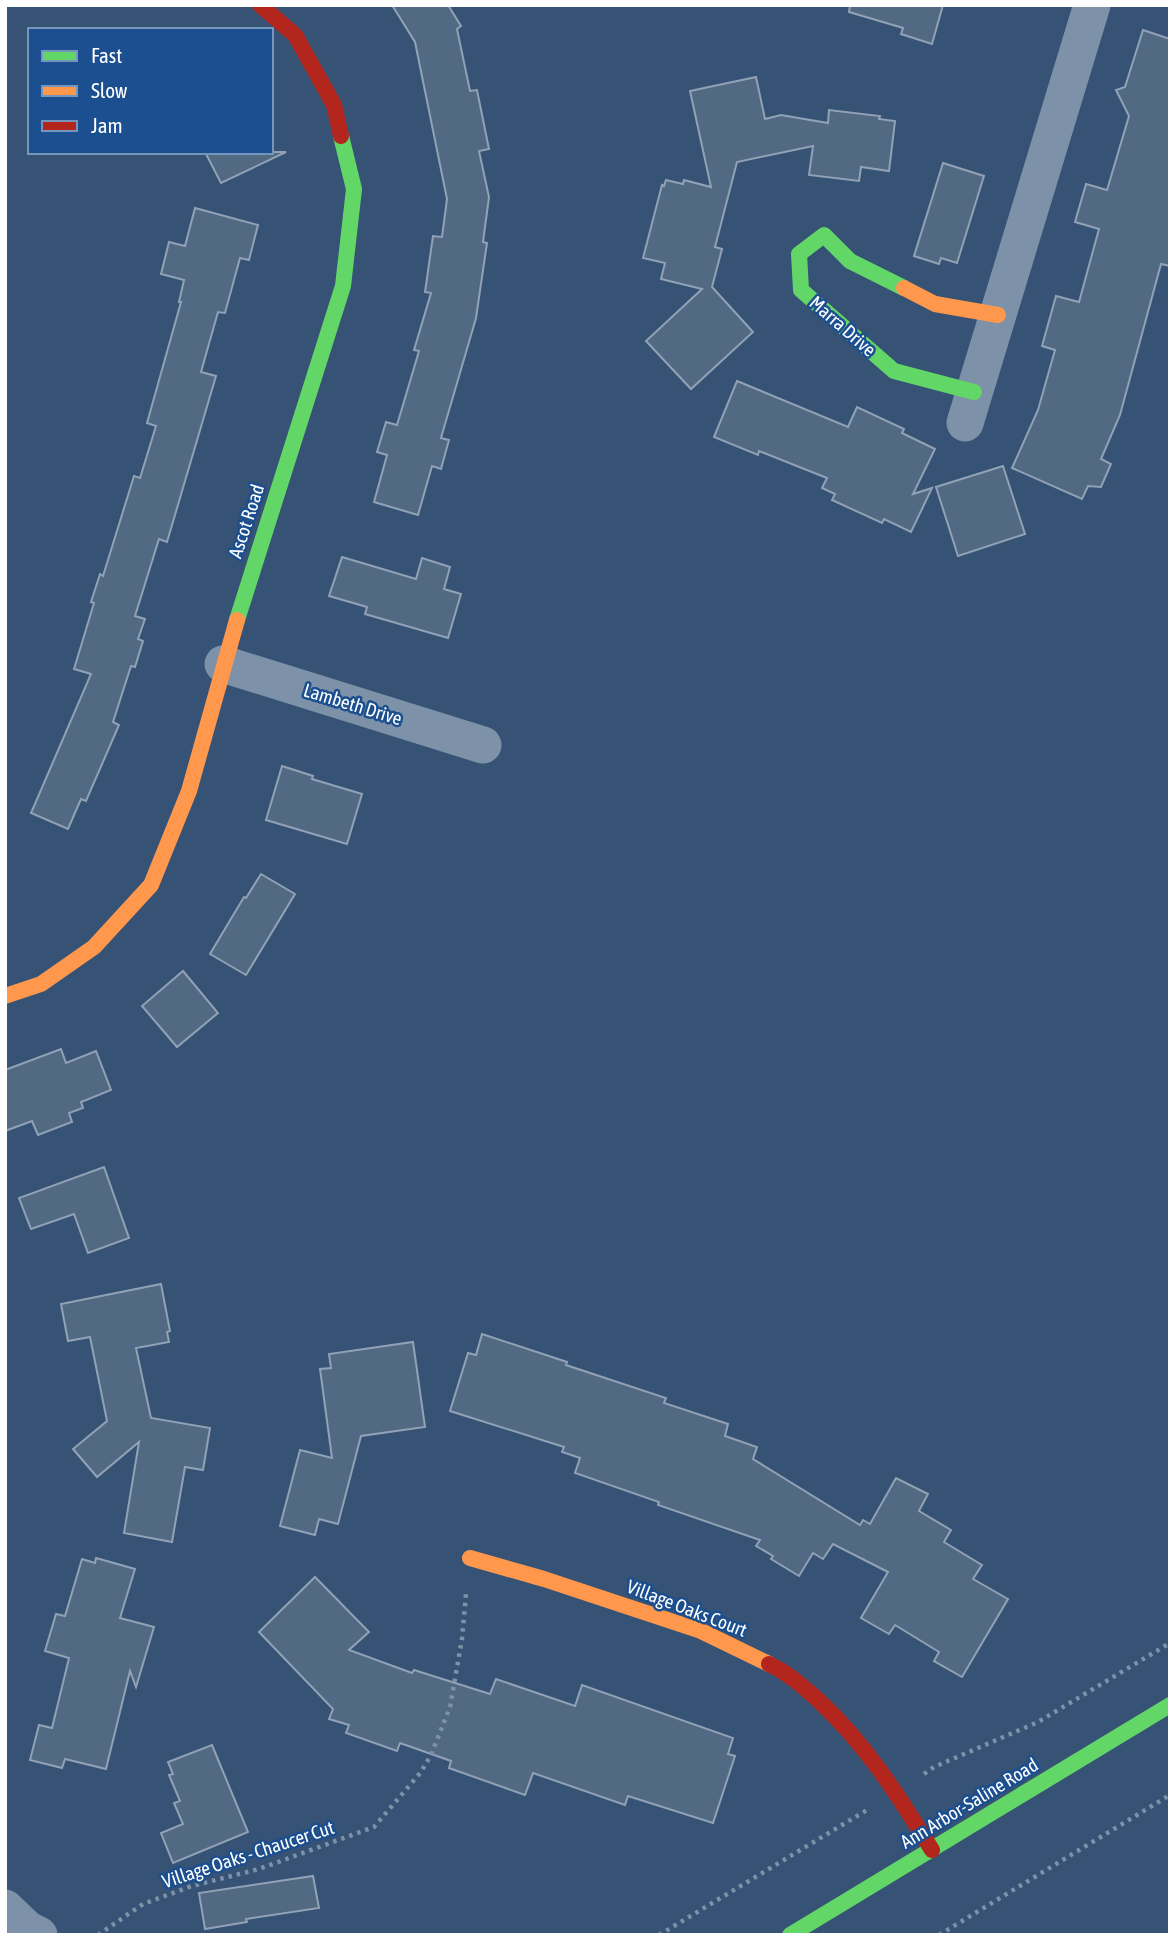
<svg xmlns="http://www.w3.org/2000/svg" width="1175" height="1940" font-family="'Asap Condensed',sans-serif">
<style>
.building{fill:#526984;stroke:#92a2b6;stroke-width:2}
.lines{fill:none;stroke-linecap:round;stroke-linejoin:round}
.path{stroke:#7d92a8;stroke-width:4.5;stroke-dasharray:3.5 5;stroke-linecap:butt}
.street{stroke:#7d92a8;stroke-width:37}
.fast{stroke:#63d668;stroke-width:16}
.slow{stroke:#ff974d;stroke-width:16}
.jam{stroke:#b3261e;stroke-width:16}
.labels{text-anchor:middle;stroke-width:5;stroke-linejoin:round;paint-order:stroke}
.street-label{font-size:19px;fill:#fff;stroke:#1b4f8f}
</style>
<rect width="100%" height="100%" fill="#365274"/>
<g class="building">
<path d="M392 5H448L461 26 457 29 470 91 477 90 489 149 479 151 489 197 483 242 487 243 476 318 441 438 449 440 441 469 432 466 418 515 374 502 387 455 377 452 386 422 397 425 419 351 414 350 431 293 425 292 433 236 442 237 447 199 415 42Z"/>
<path d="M850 5H943L932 44 901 34 903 28 849 12Z"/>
<path d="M1143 30 1170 39V266L1161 264 1120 415 1101 459 1111 464 1101 487 1088 486 1082 499 1012 468 1038 410 1055 350 1042 346 1056 296 1079 302 1099 229 1075 222 1086 184 1107 190 1129 116 1116 90 1125 87Z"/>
<path d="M756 77 765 119 781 115 828 123 829 110 880 116 879 119 895 121 889 171 861 167 859 181 809 175 813 146 737 162 715 247 722 249 712 287 753 332 691 389 646 341 702 289 661 279 665 263 643 258 662 185 664 186 666 180 683 184 684 180 711 187 690 91Z"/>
<path d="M205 152H286L221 183Z"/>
<path d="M943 163 984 176 957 263 941 258 939 264 914 256Z"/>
<path d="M195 208 258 225 249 260 240 258 225 313 218 312 201 372 216 376 167 542 159 539 135 616 145 619 138 639 143 641 135 667 131 666 113 722 119 725 86 801 81 799 68 829 31 813 91 674 74 669 94 603 91 602 100 574 103 576 134 476 140 478 156 426 147 423 181 302H179L184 280 161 274 169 242 185 246Z"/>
<path d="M737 381 848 427 857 407 904 429 902 433 935 449 913 494 932 488 911 532 884 519 882 523 832 500 835 494 822 488 827 478 759 451 758 455 714 437Z"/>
<path d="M1003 466 1025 534 958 556 936 487Z"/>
<path d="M342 557 416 579 422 558 450 567 444 589 461 594 448 638 365 614 367 607 329 596Z"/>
<path d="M282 766 313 776 312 779 362 794 347 844 266 820Z"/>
<path d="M261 874 295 894 246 975 210 954 244 897 246 898Z"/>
<path d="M183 971 218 1013 177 1047 142 1006Z"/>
<path d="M61 1049 66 1063 96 1051 111 1090 81 1102 83 1108 69 1113 72 1122 38 1135 32 1121 5 1131V1070Z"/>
<path d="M104 1167 129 1238 88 1253 74 1214 31 1229 19 1198Z"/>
<path d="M161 1284 170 1331 167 1332 169 1342 136 1348 151 1418 210 1428 203 1470 185 1467 172 1542 124 1533 139 1442 97 1477 73 1449 107 1421 90 1337 68 1341 61 1304Z"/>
<path d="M482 1334 567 1362 566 1365 666 1398 664 1403 728 1424 725 1436 757 1447 753 1459 860 1525 863 1520 870 1524 896 1478 928 1494 919 1511 951 1530 944 1542 982 1565 973 1579 1008 1599 962 1677 934 1661 939 1652 895 1625 889 1634 861 1618 888 1572 886 1571 833 1544 823 1559 813 1553 799 1576 771 1559 773 1556 756 1546 760 1540 658 1505 659 1502 575 1473 580 1458 562 1452 564 1447 450 1411 468 1353 476 1355Z"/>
<path d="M413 1342 425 1427 361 1436 338 1524 319 1519 315 1535 280 1526 300 1450 332 1458 320 1369 331 1368 329 1354Z"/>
<path d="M96 1558 135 1569 120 1618 154 1627 136 1687 130 1671 106 1769 65 1759 62 1768 30 1760 39 1725 52 1728 69 1658 45 1651 56 1614 65 1616 82 1559 95 1563Z"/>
<path d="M315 1577 369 1632 349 1650 412 1673 414 1670 490 1694 496 1679 575 1706 582 1685 733 1738 728 1754 735 1756 713 1823 628 1796 625 1805 533 1773 525 1795 449 1768 451 1761 400 1743 397 1751 346 1733 349 1725 329 1719 333 1709 259 1632Z"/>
<path d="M212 1745 248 1832 173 1863 161 1833 183 1824 174 1803 180 1801 169 1775 173 1774 168 1762Z"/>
<path d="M313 1876 319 1908 246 1919 247 1922 205 1929 199 1893Z"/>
</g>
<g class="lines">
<g class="path">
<path d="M924 1774 934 1767 1038 1722 1170 1643"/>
<path d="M98 1935 143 1904 192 1886 259 1869 374 1827 421 1772 431 1755 450 1707 462 1639 466 1594"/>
<path d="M659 1935 867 1810"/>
<path d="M939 1935 1170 1795"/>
</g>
<g class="street">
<path d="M965 423 1092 5"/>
<path d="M223 664 483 745"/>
<path d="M5 1908 27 1929 39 1935"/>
</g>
<g class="fast">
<path d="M904 288 850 261 824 235 799 254 801 290 894 371 974 392"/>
<path d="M237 620 343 286 354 189 341 136"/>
<path d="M790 1935 1170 1705"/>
</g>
<g class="slow">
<path d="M904 288 935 304 998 315"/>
<path d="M5 996 41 984 94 947 151 885 189 791 237 620"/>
<path d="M470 1558 544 1579 701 1631 769 1664"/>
</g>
<g class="jam">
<path d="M260 5 295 35 334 105 341 136"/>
<path d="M769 1664C788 1673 801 1685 817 1699 865 1743 898 1795 932 1850"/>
</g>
</g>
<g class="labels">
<g class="street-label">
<text transform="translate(843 326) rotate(41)" y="7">Marra Drive</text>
<text transform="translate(246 521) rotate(-72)" y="7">Ascot Road</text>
<text transform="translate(353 704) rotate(17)" y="7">Lambeth Drive</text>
<text transform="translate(687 1608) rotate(21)" y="7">Village Oaks Court</text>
<text transform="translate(969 1803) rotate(-31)" y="7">Ann Arbor-Saline Road</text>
<text transform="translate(248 1854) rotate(-18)" y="7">Village Oaks - Chaucer Cut</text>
</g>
</g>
<rect width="1175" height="1940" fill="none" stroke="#ffffff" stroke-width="14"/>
<rect x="28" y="28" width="245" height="126" fill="#1b4f8f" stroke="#7695bc" stroke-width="2"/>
<rect x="42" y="51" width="35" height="10" fill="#63d668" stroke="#7695bc" stroke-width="2"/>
<text x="91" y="63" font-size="21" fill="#ffffff">Fast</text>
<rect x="42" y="86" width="35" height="10" fill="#ff974d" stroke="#7695bc" stroke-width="2"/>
<text x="91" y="98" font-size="21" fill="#ffffff">Slow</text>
<rect x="42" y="121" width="35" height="10" fill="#b3261e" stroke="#7695bc" stroke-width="2"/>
<text x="91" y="133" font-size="21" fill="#ffffff">Jam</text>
</svg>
